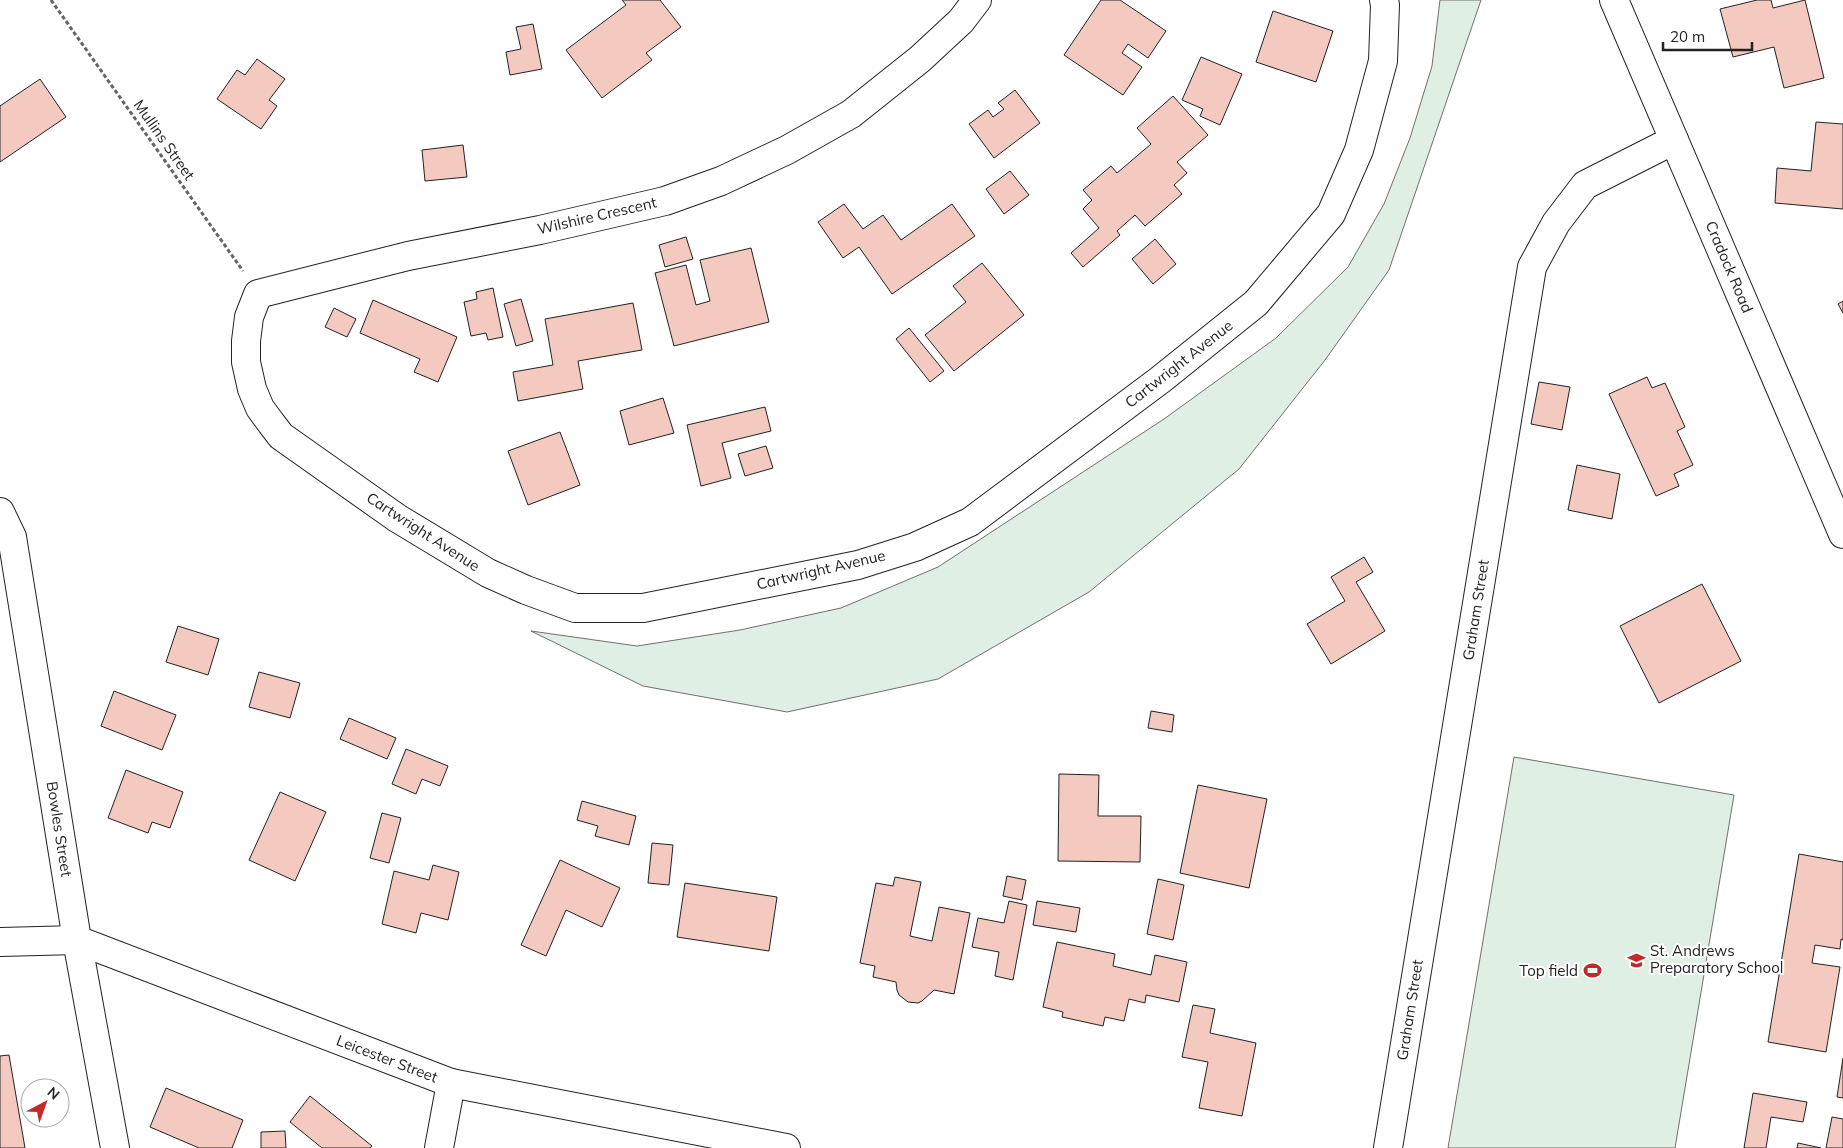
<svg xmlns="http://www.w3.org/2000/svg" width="1843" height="1148" font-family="Mulish,sans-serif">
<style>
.green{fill:#e0efe3;stroke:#6f6f6f}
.building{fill:#f3c9c0;stroke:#222}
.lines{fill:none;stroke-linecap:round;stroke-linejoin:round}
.minor-casing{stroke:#222;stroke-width:30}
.major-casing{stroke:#222;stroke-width:30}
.path{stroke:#646464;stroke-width:3;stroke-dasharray:4 2.5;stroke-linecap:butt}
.minor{stroke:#fff;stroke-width:28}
.major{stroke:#fff;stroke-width:28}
.labels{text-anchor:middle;stroke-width:4;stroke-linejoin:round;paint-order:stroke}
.street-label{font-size:15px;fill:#222;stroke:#fff}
.poi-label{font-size:15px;fill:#222;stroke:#fff;text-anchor:start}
</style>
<rect width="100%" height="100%" fill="#fff"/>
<g class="green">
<path d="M1440 0H1481L1389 270 1325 360 1239 469 1089 592 938 679 787 712 643 686 531 631 637 646 740 630 841 608 938 567 1164 419 1276 338 1348 267 1384 204 1410 138 1432 66Z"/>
<path d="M1514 757 1734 795 1675 1148H1448Z"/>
</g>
<g class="building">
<path d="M622 0H660L681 27 646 53 652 60 602 98 566 50 626 5Z"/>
<path d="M1101 0H1120L1166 31 1148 58 1128 44 1122 53 1142 67 1123 95 1064 55Z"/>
<path d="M1757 0H1771L1773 8 1805 0 1824 78 1784 88 1774 47 1733 57 1720 9Z"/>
<path d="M1273 11 1333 31 1316 82 1256 62Z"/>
<path d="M533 24 542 69 510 75 506 52 521 49 516 27Z"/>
<path d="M1201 57 1242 74 1220 125 1200 116 1203 109 1182 100Z"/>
<path d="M257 59 285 79 269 100 277 106 261 129 217 99 237 70 245 75Z"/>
<path d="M40 79 66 117 0 162V106Z"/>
<path d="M1015 90 1040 123 994 158 969 124 988 110 993 117 1004 109 998 103Z"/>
<path d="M1173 96 1208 135 1177 162 1187 173 1174 185 1182 194 1145 226 1135 215 1117 231 1120 235 1083 267 1071 253 1099 228 1083 209 1092 200 1083 190 1111 166 1117 173 1151 144 1137 128Z"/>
<path d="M1816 122 1843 124V209L1775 203 1777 168 1811 171Z"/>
<path d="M463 145 467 177 425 181 422 150Z"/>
<path d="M1010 171 1029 195 1004 214 986 189Z"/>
<path d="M844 204 863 229 883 215 901 240 952 204 975 236 892 294 859 247 843 258 818 222Z"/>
<path d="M686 237 693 259 665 267 659 245Z"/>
<path d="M1155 239 1176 264 1153 284 1132 259Z"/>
<path d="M751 248 769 322 674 346 655 273 686 265 696 305 710 301 700 260Z"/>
<path d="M982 263 1024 315 954 371 925 335 966 302 953 286Z"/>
<path d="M493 288 503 337 488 340 486 333 471 336 464 302 477 299 476 292Z"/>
<path d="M521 299 533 341 516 346 504 304Z"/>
<path d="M373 300 457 337 438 382 414 372 420 359 360 333Z"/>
<path d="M1843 301V313L1838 304Z"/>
<path d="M633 303 642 350 578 361 583 389 518 401 513 372 553 365 545 319Z"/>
<path d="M334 308 356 319 347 337 325 327Z"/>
<path d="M909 328 944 371 930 382 896 339Z"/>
<path d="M1647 377 1652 388 1665 383 1685 427 1677 431 1693 465 1674 474 1679 486 1656 496 1609 394Z"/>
<path d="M1539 382 1570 387 1562 430 1531 424Z"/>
<path d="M663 398 674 433 629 445 620 411Z"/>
<path d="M765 407 771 431 722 443 731 478 701 486 687 425Z"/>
<path d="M560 432 580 485 528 505 508 451Z"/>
<path d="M766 446 773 468 745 476 738 454Z"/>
<path d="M1577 465 1620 474 1612 519 1568 510Z"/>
<path d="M1364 557 1373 572 1356 582 1385 631 1331 664 1307 624 1345 601 1331 577Z"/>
<path d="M1702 584 1741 661 1659 703 1620 626Z"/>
<path d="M178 626 219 639 208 675 166 662Z"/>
<path d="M259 672 300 683 290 718 249 707Z"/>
<path d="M114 691 176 715 162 750 101 726Z"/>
<path d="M1151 711 1174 715 1172 732 1148 728Z"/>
<path d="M349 718 396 738 387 759 340 739Z"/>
<path d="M406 749 448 766 440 786 422 779 416 794 392 784Z"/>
<path d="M126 770 183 792 170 828 152 822 148 833 108 818Z"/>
<path d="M1059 774 1099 775 1098 816H1141L1140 862 1058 861Z"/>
<path d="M1198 785 1267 799 1249 888 1180 873Z"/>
<path d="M280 792 326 812 295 881 249 860Z"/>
<path d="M582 801 636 816 629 845 595 836 598 826 577 820Z"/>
<path d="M382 813 401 818 389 863 370 858Z"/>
<path d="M652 843 673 845 669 885 648 883Z"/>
<path d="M1799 854 1843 862V940L1841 939 1840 949 1815 945 1812 963 1840 967 1826 1052 1768 1042Z"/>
<path d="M560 860 620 888 602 927 566 910 546 956 521 945Z"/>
<path d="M433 865 459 872 448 920 421 913 416 933 382 924 394 871 429 880Z"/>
<path d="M1007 876 1026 880 1022 900 1003 896Z"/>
<path d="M895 877 921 882 910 936 932 941 939 907 970 913 954 994 934 990 922 1001 918 1003 908 1002 899 995 897 990 896 982 873 977 875 966 860 963 876 883 893 886Z"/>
<path d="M1158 879 1184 885 1173 940 1147 934Z"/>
<path d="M685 883 777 897 769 951 677 937Z"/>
<path d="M1009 901 1027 905 1013 980 995 976 999 952 972 947 978 918 1004 923Z"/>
<path d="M1037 901 1080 908 1076 932 1033 925Z"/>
<path d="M1057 942 1115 954 1113 966 1151 975 1155 955 1187 962 1179 1002 1146 995 1145 1003 1129 999 1124 1021 1105 1017 1103 1026 1062 1017 1063 1012 1043 1007Z"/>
<path d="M1193 1005 1215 1009 1210 1033 1256 1043 1242 1116 1199 1108 1208 1062 1182 1057Z"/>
<path d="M9 1055 25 1148H0V1056Z"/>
<path d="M1843 1058V1098L1837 1097Z"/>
<path d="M166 1088 243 1120 232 1148H199L150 1127Z"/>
<path d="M1753 1093 1807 1102 1803 1122 1771 1117 1766 1148H1744Z"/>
<path d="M310 1096 372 1146 370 1148H322L290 1122Z"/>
<path d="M1832 1117 1843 1119V1148H1826Z"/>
<path d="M285 1131 286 1148H261V1132Z"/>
<path d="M1798 1143 1821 1148H1797Z"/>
</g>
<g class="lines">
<defs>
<g id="minor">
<path d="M977 0 961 21 920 59 851 114 787 150 721 181 665 201 540 230 408 256 258 294 249 317 246 341V362L252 389 260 408 271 423 281 436 397 518 488 573 526 590 575 608H643L858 565 915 547 970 522 1160 380 1256 303 1331 214 1359 150 1383 61 1385 5 1384 0"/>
<path d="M0 512 12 537 77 940 115 1148"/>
<path d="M0 942 77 940 451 1083 786 1148"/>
<path d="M439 1148 451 1083"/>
<path d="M1388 1148 1532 267 1556 223 1585 185 1674 140"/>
</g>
<path id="major" d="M1614 0 1843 534"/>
</defs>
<use href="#minor" class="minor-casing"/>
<use href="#major" class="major-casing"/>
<path class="path" d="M51 0 243 271"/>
<use href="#minor" class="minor"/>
<use href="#major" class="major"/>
</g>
<defs>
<symbol id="school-bare" viewBox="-9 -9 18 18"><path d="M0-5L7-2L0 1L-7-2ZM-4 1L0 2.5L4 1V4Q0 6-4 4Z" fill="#c62828" stroke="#fff" stroke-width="2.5" paint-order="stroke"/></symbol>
<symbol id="stadium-bare" viewBox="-9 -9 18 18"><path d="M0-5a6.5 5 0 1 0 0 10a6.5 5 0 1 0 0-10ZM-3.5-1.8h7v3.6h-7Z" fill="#c62828" stroke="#fff" stroke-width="2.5" paint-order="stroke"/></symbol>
</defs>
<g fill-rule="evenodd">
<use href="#school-bare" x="1624" y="948" width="25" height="25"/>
<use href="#stadium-bare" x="1580" y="958" width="25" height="25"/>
</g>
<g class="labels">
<g class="street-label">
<text transform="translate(164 140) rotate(55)" y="5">Mullins Street</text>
<text transform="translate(597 216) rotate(-13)" y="5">Wilshire Crescent</text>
<text transform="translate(1729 267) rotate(67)" y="5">Cradock Road</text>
<text transform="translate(1179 364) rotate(-38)" y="5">Cartwright Avenue</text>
<text transform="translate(423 532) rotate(33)" y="5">Cartwright Avenue</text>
<text transform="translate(821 570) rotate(-13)" y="5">Cartwright Avenue</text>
<text transform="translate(1476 610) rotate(-81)" y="5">Graham Street</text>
<text transform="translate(59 829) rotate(81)" y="5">Bowles Street</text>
<text transform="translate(1410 1010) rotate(-81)" y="5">Graham Street</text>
<text transform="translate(387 1059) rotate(21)" y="5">Leicester Street</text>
</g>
<g class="poi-label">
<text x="1650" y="956">St. Andrews<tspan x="1650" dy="17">Preparatory School</tspan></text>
<text x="1578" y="976" text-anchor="end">Top field</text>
</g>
</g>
<g transform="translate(45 1103) rotate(41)"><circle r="24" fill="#ffffff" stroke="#a7a7a7"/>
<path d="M0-4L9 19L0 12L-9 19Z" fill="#c62828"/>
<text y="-8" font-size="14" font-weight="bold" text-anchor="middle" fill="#222222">N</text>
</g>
<path d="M1663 42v8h89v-8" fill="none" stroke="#222222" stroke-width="2.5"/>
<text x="1670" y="42" font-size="15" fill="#222222" stroke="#ffffff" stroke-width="4" paint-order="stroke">20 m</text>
</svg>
